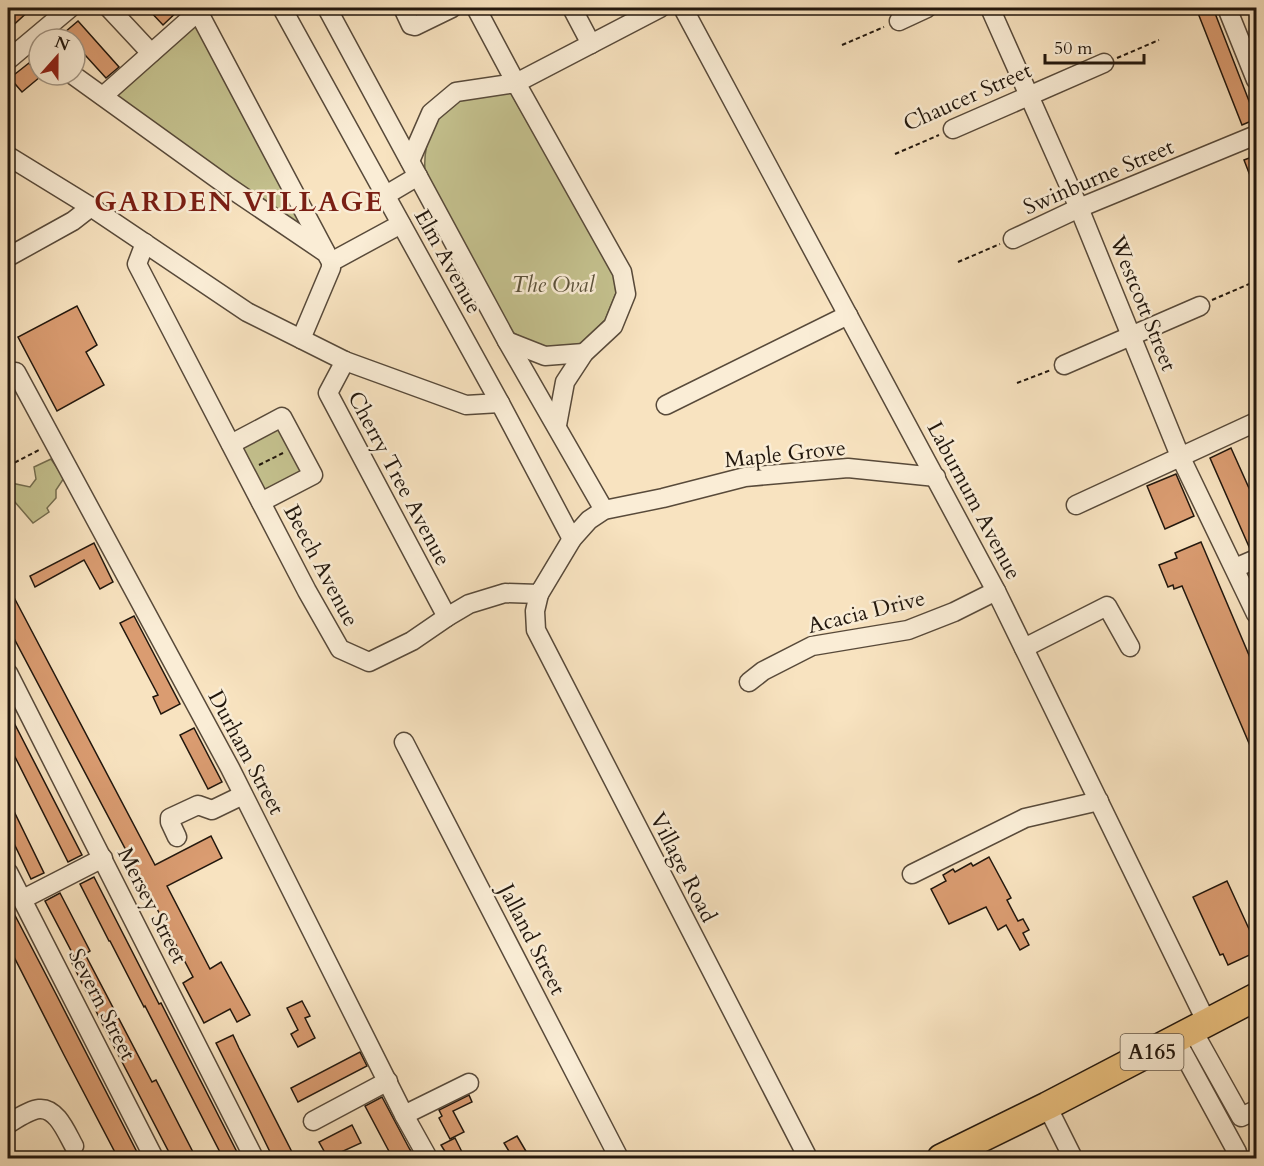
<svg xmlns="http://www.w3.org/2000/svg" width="1264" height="1166" font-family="Cardo,serif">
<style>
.green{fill:#c4c18e;stroke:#736c4e;stroke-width:1.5}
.building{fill:#da9c71;stroke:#22170d;stroke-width:1.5}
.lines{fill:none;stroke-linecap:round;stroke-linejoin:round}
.minor-casing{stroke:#584a3a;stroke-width:21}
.highway-casing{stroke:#22170d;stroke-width:30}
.path{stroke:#22170d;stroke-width:2;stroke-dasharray:4.5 3;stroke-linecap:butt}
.minor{stroke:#faedd6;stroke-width:18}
.highway{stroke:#ecc280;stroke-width:27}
.labels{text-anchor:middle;stroke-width:5;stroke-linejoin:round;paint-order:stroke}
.shield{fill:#faedd6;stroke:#635749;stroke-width:1.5}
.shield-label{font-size:21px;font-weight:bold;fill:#22170d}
.street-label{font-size:22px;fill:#22170d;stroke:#faedd6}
.park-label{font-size:22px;font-style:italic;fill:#5b523a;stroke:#faedd6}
.district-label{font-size:28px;font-weight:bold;letter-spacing:1.5px;fill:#7a1f14;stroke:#faedd6}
</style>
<rect width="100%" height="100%" fill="#f8e3c0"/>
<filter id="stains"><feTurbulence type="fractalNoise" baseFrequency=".00333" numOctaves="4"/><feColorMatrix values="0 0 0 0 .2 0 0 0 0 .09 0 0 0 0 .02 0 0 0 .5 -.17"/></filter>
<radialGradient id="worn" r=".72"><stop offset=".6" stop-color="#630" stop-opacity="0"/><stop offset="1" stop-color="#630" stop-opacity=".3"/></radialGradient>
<g class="green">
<path d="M196 22 307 235 113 94Z"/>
<path d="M510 92 614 273 616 293 605 320 580 344 542 347 511 332 425 170C423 145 434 113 458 101 467 96 498 94 510 92Z"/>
<path d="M279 426 303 472 264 492 240 447Z"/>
<path d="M51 459 64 478 56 490V498L47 508 49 512 33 523 8 494 11 483 30 487 36 479 34 467Z"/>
</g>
<g class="building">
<path d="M8 8H32L8 30Z"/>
<path d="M147 8H181L163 25Z"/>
<path d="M1196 8H1213L1256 119 1242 125Z"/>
<path d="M78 21 119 67 106 78 75 44V39H71L65 32Z"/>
<path d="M29 63 40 77 22 92 10 78Z"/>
<path d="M1257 155V191H1256L1244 160Z"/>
<path d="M77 306 97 345 86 352 104 385 57 411 18 337Z"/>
<path d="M1231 448 1257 506V548L1250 549 1210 458Z"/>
<path d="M1176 474 1194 516 1165 529 1147 486Z"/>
<path d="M1201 542 1257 674V762L1182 586 1174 589 1173 585 1168 587 1159 565 1177 558 1175 553Z"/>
<path d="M94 543 113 582 100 589 84 560 35 587 30 576Z"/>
<path d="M8 586 155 865 211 836 222 858 167 886 210 969 221 962 250 1015 237 1022 230 1009 204 1023 183 983 193 977 8 627Z"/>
<path d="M134 616 180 704 161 714 153 697 158 695 120 623Z"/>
<path d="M8 711 82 855 68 862 8 743Z"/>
<path d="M194 728 222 782 208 789 180 735Z"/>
<path d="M8 799 44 873 31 879 8 831Z"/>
<path d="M989 857 1011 898 1007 900 1018 921 1023 919 1029 930 1023 933 1029 945 1020 950 1006 925 998 930 986 907 949 924 931 889 946 881 943 875 953 869 955 872 971 863 973 866Z"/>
<path d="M94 877 159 1004 161 1003 240 1158H223L145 1006 144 1007 110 941H109L80 884Z"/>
<path d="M1227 881 1255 942 1250 944 1254 953 1228 965 1223 954 1220 955 1193 897Z"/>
<path d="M60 893 90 951 85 954 152 1082 156 1080 196 1158H172L107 1033 72 963 77 962 45 901Z"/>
<path d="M8 902 57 996 140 1158H118L64 1055 8 945Z"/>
<path d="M302 1001 310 1016 305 1018 315 1038 298 1047 291 1034 298 1030 287 1008Z"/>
<path d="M233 1035 239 1048 295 1158H273L251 1113 216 1043Z"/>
<path d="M360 1052 367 1066 298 1102 291 1088Z"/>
<path d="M469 1095 472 1102 453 1111 464 1132 450 1139 439 1118 442 1116 439 1110Z"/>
<path d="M382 1097 409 1148 415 1158H389L392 1157 365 1106Z"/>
<path d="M352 1125 361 1143 328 1158 319 1142Z"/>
<path d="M517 1136 530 1158H513L504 1143Z"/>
<path d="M455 1138 465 1158H449L441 1145Z"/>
</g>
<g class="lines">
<defs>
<g id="minor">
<path d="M109 8 151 53"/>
<path d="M282 8 500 403 572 539"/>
<path d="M327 8 507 341 604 510"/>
<path d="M403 8 411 25 415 26 452 8"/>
<path d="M476 8 516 83 660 8"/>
<path d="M572 8 591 44"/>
<path d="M683 8 996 591 1207 1023"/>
<path d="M990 8 1079 208 1180 456 1256 614"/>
<path d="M1227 8 1256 80"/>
<path d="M899 21 927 8"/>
<path d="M8 60 70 8"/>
<path d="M73 75 230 188 326 253 331 262V268L301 339"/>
<path d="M103 96 192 17 196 15 201 17 325 251"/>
<path d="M953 129 1104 63"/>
<path d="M8 156 91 207 247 312 345 361 466 405 500 403"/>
<path d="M410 161 431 113 456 92 516 83 622 272 626 294 613 326 584 353 565 382 557 425"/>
<path d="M386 195 418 176"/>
<path d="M1013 239 1079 208 1256 135"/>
<path d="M145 243 137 264 307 591 340 649 369 662 412 641 447 617 469 604 505 593 539 594 572 539 589 520 604 510 663 498 745 477 848 468 936 477"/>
<path d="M8 257 73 221 91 207"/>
<path d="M331 262 401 224"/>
<path d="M507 341 545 356 584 353"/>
<path d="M345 361 328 393 447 617"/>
<path d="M1064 365 1200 306"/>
<path d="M16 372 230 768 404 1115 428 1158"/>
<path d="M666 405 848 315"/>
<path d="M231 444 282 417 313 475 261 502"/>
<path d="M1076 505 1256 422"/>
<path d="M1235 568 1256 559"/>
<path d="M539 594 535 611 536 630 808 1158"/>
<path d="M1024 648 1107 606 1130 647"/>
<path d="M8 673 254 1158"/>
<path d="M749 682 763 671 812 646 908 630 954 612 996 591"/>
<path d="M404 742 619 1158"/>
<path d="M177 837 170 822V818L198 805 212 810 243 795"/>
<path d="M8 872 154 1158"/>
<path d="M912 874 1025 818 1099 801"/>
<path d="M23 899 103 858"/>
<path d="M1193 1031 1241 1117 1256 1110"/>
<path d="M1176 1040 1237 1152"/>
<path d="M1047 1106 1073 1158"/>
<path d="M404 1115 469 1083"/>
<path d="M313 1121 388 1081"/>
<path d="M8 1124C16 1119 29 1110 39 1109 57 1107 67 1134 74 1146"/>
</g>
<path id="highway" d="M941 1158 1047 1106 1256 997"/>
</defs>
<use href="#minor" class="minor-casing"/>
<use href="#highway" class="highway-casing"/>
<g class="path">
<path d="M842 45 884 27"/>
<path d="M1117 58 1159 40"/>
<path d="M895 154 939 135"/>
<path d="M958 262 1000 244"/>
<path d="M1212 300 1256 281"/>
<path d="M1017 383 1051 370"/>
<path d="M259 465 283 453"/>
<path d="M8 466 41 449"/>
</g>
<use href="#minor" class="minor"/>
<use href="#highway" class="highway"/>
</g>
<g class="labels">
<rect class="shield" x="1120.5" y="1034" width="63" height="36" rx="4.5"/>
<g class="shield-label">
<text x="1152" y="1059">A165</text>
</g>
<g class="street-label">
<text transform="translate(967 96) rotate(-24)" y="8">Chaucer Street</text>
<text transform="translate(1098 176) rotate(-23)" y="8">Swinburne Street</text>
<text transform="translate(449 261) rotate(61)" y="8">Elm Avenue</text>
<text transform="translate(1144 303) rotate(68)" y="8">Westcott Street</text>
<text transform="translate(785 453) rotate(-6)" y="8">Maple Grove</text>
<text transform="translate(400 478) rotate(62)" y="8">Cherry Tree Avenue</text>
<text transform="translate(975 500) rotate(62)" y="8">Laburnum Avenue</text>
<text transform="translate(322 565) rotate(62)" y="8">Beech Avenue</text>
<text transform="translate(866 611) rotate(-14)" y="8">Acacia Drive</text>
<text transform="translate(247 752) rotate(62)" y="8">Durham Street</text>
<text transform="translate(684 867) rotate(63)" y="8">Village Road</text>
<text transform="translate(153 905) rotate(63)" y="8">Mersey Street</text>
<text transform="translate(533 939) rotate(63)" y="8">Jalland Street</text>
<text transform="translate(103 1004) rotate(63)" y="8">Severn Street</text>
</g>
<g class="park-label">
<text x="553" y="292">The Oval</text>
</g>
<g class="district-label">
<text x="239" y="211">GARDEN VILLAGE</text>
</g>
</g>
<rect width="1264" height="1166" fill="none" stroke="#f8e3c0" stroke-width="30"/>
<rect x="9" y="9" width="1246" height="1148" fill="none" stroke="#22170d" stroke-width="3"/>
<rect x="15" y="15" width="1234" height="1136" fill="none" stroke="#22170d" stroke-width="1.5"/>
<g transform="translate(57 57) rotate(21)"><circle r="28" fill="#faedd6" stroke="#a49786" stroke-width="1.5"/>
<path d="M0-4.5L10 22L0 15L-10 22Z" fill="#8f2418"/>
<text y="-9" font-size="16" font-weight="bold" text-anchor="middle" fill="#22170d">N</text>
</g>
<path d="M1045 54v9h99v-9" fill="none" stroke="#22170d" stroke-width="3"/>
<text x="1054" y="54" font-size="18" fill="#22170d" stroke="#faedd6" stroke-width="4.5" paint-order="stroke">50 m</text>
<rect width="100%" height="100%" filter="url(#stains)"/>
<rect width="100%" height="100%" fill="url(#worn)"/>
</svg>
